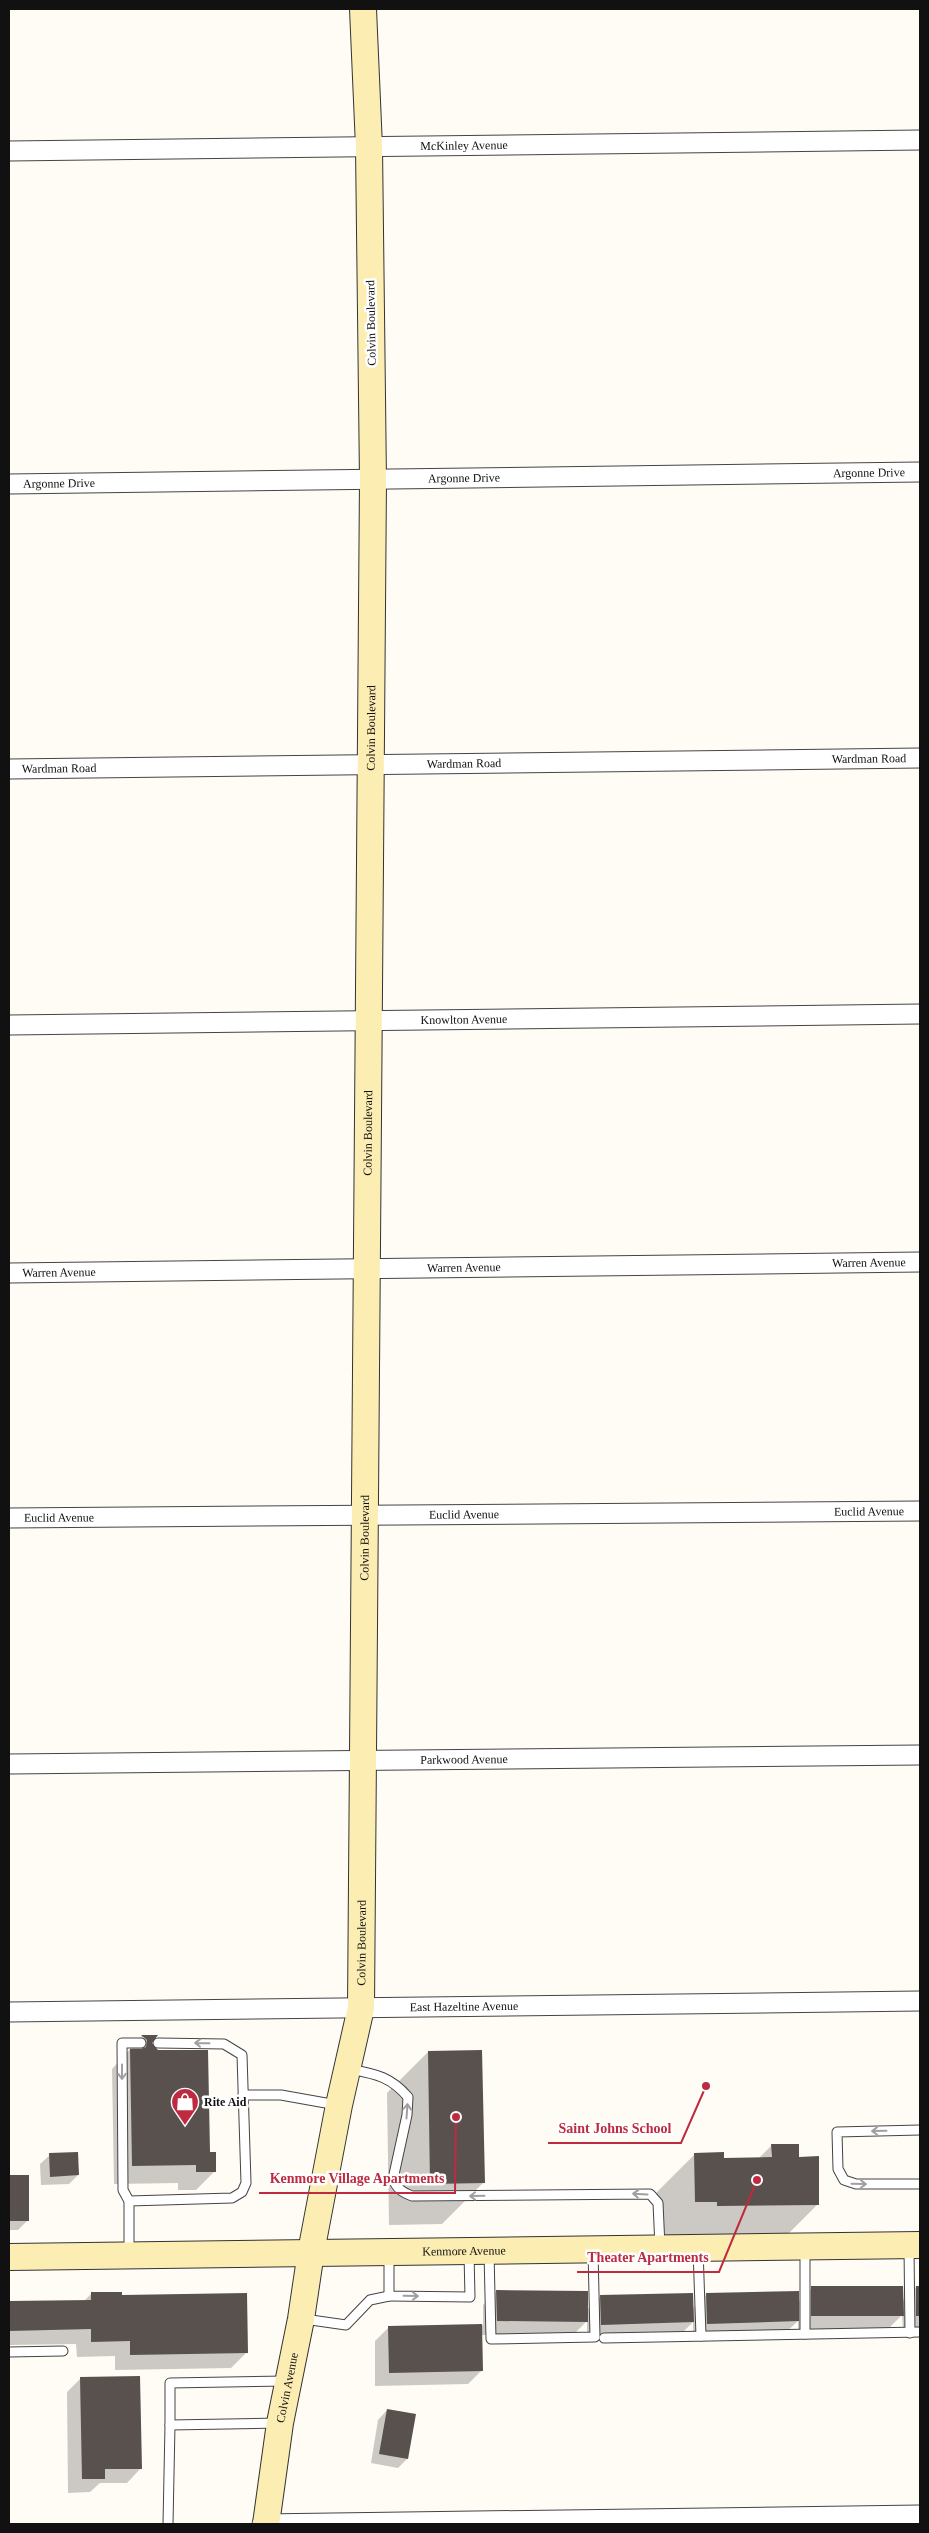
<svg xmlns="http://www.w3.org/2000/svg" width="929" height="2533" font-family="Georgia,serif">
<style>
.shadow{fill:#0003}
.building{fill:#59514d}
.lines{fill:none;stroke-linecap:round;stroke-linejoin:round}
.lane-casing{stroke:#444;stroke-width:11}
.street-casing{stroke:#444;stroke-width:21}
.secondary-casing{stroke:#333;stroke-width:28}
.lane{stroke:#fff;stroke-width:9}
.street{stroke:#fff;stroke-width:19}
.secondary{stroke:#fcedb2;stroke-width:26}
.oneway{stroke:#a0a0a0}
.labels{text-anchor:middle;stroke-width:5;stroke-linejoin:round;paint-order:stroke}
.street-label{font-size:12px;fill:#111;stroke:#fff}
.poi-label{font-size:12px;font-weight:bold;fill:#111;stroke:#fff;text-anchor:start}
.leader{fill:none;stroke:#be2b40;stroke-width:2}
.callout-dot{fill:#be2b40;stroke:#fff;stroke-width:2}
.callout-label{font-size:14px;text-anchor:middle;font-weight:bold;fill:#be2b40;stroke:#fff;stroke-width:5;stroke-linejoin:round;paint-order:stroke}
</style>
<rect width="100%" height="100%" fill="#fffcf5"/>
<g class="shadow">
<path d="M142 2036H156L150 2044 158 2051 209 2153 215 2171 196 2190H178V2183L114 2184 112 2069Z"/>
<path d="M428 2052 483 2183 442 2224 389 2225 387 2093Z"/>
<path d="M772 2145 818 2204 777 2245 655 2243 654 2195 695 2154 722 2159 759 2158Z"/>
<path d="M50 2155 78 2175 69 2184 41 2185 40 2164Z"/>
<path d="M9 2176H27V2221L18 2230H9Z"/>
<path d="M916 2287H920V2329L903 2330 902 2315 888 2329 798 2330V2321L783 2335 693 2337V2322L679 2336 587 2338V2321L573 2335H481L482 2370 468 2384 375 2386V2341L389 2327 483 2325V2305L497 2291 587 2310 601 2296 693 2308 706 2295 798 2302 812 2288 902 2301Z"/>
<path d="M91 2294 121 2296 246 2353 231 2368 115 2370V2356L77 2357 76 2344 9 2345V2302L84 2301Z"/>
<path d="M81 2378 141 2468 127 2483H100L90 2492 68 2493 67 2392Z"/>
<path d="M387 2410 407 2459 398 2468 371 2463 378 2420Z"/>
</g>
<g class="building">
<path d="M141 2035H158L152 2043 158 2050H208L210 2152H216V2172H196V2165L132 2166 130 2049H141L146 2047 147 2040Z"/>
<path d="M482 2050 485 2183 430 2184 428 2051Z"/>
<path d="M771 2144H799V2157L819 2156V2205L717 2206V2202H695L694 2153 724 2152V2158L772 2157Z"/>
<path d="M78 2152 79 2175 50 2177 49 2153Z"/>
<rect x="9" y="2175" width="20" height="46"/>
<path d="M811 2286H903L904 2316H811Z"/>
<rect x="916" y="2286" width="4" height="30"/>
<path d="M496 2290 588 2291V2322L497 2321Z"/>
<path d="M799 2291V2321L707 2324 706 2293Z"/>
<path d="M91 2292H122V2295L247 2293 248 2353 130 2355V2341L91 2342V2329L9 2331V2301L91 2300Z"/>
<path d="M693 2293 694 2322 601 2325 600 2295Z"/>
<path d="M482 2324 483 2371 389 2373 388 2326Z"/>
<path d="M140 2376 142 2469H105V2479H82L80 2377Z"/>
<path d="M387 2409 416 2414 408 2459 379 2454Z"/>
</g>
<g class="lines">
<defs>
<g id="lane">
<path d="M349 2069C375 2074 390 2076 408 2097L407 2115 393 2179C397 2189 402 2192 412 2196L650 2194 658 2203 660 2247"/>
<path d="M243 2095H281L337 2105"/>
<path d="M920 2130 837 2132 838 2169 844 2180 856 2184H920"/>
<path d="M129 2201 232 2198 242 2192 246 2183 242 2055 224 2044 158 2043"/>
<path d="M909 2248 910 2333"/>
<path d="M698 2249 701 2336"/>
<path d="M805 2250V2334"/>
<path d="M489 2252 491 2339 595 2337 593 2251"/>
<path d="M129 2254V2201L123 2190 122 2043H141"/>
<path d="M389 2254V2296L470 2297 469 2253"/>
<path d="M304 2319 346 2325 370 2300 389 2296"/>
<path d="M604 2338 920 2332"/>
<path d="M9 2352 63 2351"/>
<path d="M170 2425V2383L286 2381"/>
<path d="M168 2524 170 2425 278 2423"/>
</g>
<g id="street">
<path id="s1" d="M9 151 920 140"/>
<path id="s2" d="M9 484 920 472"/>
<path id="s3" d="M9 769 920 758"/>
<path id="s4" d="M9 1025 920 1014"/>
<path id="s5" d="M9 1273 920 1262"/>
<path id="s6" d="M9 1518 920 1511"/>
<path id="s7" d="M9 1764 920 1755"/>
<path id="s8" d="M9 2012 920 2001"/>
<path d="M262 2524 920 2515"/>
</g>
<g id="secondary">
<path id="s9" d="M9 2257 920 2245"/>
<path id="s10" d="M266 2524 280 2423 301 2319 311 2252 339 2105 361 2008 373 480 369 147 363 9"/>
</g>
</defs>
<use href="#lane" class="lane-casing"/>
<use href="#street" class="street-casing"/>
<use href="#secondary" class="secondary-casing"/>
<use href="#lane" class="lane"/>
<use href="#street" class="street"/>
<use href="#secondary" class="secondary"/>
</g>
<defs><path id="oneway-shaft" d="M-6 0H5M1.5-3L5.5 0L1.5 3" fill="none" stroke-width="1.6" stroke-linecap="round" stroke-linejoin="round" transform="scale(1.25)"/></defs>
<g class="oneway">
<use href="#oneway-shaft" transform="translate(202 2043) rotate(-179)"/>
<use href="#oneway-shaft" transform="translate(122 2072) rotate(90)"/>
<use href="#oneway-shaft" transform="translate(407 2111) rotate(-86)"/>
<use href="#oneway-shaft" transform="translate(879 2131) rotate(179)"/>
<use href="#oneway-shaft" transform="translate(859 2184) rotate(1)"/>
<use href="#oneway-shaft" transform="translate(640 2194) rotate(-177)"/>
<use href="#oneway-shaft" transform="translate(477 2196) rotate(179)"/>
<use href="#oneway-shaft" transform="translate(411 2296) rotate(1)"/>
</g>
<defs>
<symbol id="shop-pin" viewBox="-11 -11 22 30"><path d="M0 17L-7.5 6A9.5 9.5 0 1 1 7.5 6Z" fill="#be2b40" stroke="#fff"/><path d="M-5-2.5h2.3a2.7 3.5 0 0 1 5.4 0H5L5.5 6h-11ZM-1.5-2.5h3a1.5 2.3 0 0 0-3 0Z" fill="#fff"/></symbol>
</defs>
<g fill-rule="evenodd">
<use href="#shop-pin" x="169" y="2086" width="32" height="43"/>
</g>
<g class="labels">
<g class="street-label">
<text dy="4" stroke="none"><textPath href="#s1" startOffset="455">McKinley Avenue</textPath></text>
<text transform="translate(371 323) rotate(-91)" y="4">Colvin Boulevard</text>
<text dy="4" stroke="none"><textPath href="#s2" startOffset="860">Argonne Drive</textPath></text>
<text dy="4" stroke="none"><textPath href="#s2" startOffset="455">Argonne Drive</textPath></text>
<text dy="4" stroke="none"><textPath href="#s2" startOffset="50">Argonne Drive</textPath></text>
<text dy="4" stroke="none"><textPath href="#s10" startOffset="1805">Colvin Boulevard</textPath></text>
<text dy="4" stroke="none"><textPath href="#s3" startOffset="860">Wardman Road</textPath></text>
<text dy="4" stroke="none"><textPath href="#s3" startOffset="455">Wardman Road</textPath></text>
<text dy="4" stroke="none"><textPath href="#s3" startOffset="50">Wardman Road</textPath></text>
<text dy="4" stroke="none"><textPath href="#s4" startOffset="455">Knowlton Avenue</textPath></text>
<text dy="4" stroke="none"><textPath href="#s10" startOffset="1400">Colvin Boulevard</textPath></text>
<text dy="4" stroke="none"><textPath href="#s5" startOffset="860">Warren Avenue</textPath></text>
<text dy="4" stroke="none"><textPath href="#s5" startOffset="455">Warren Avenue</textPath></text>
<text dy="4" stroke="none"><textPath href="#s5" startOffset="50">Warren Avenue</textPath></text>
<text dy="4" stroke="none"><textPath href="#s6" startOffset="860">Euclid Avenue</textPath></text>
<text dy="4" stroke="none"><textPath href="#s6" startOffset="455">Euclid Avenue</textPath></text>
<text dy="4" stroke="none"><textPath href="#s6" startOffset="50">Euclid Avenue</textPath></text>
<text dy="4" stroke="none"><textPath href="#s10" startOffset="995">Colvin Boulevard</textPath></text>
<text dy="4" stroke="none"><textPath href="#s7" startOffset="455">Parkwood Avenue</textPath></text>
<text dy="4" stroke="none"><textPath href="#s10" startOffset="590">Colvin Boulevard</textPath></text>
<text dy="4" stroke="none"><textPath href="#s8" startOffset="455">East Hazeltine Avenue</textPath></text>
<text dy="4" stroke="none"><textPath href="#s9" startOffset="455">Kenmore Avenue</textPath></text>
<text dy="4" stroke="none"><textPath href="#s10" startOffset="138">Colvin Avenue</textPath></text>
</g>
<g class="poi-label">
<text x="204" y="2106">Rite Aid</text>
</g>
</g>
<path class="leader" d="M706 2086L681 2143H548M456 2117L455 2193H259M757 2180L719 2272H577"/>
<g class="callout-dot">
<circle cx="706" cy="2086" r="5"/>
<circle cx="456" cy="2117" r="5"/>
<circle cx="757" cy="2180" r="5"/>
</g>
<g class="callout-label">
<text x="615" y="2133">Saint Johns School</text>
<text x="357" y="2183">Kenmore Village Apartments</text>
<text x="648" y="2262">Theater Apartments</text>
</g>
<rect width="929" height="2533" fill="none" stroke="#111111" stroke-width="20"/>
</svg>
